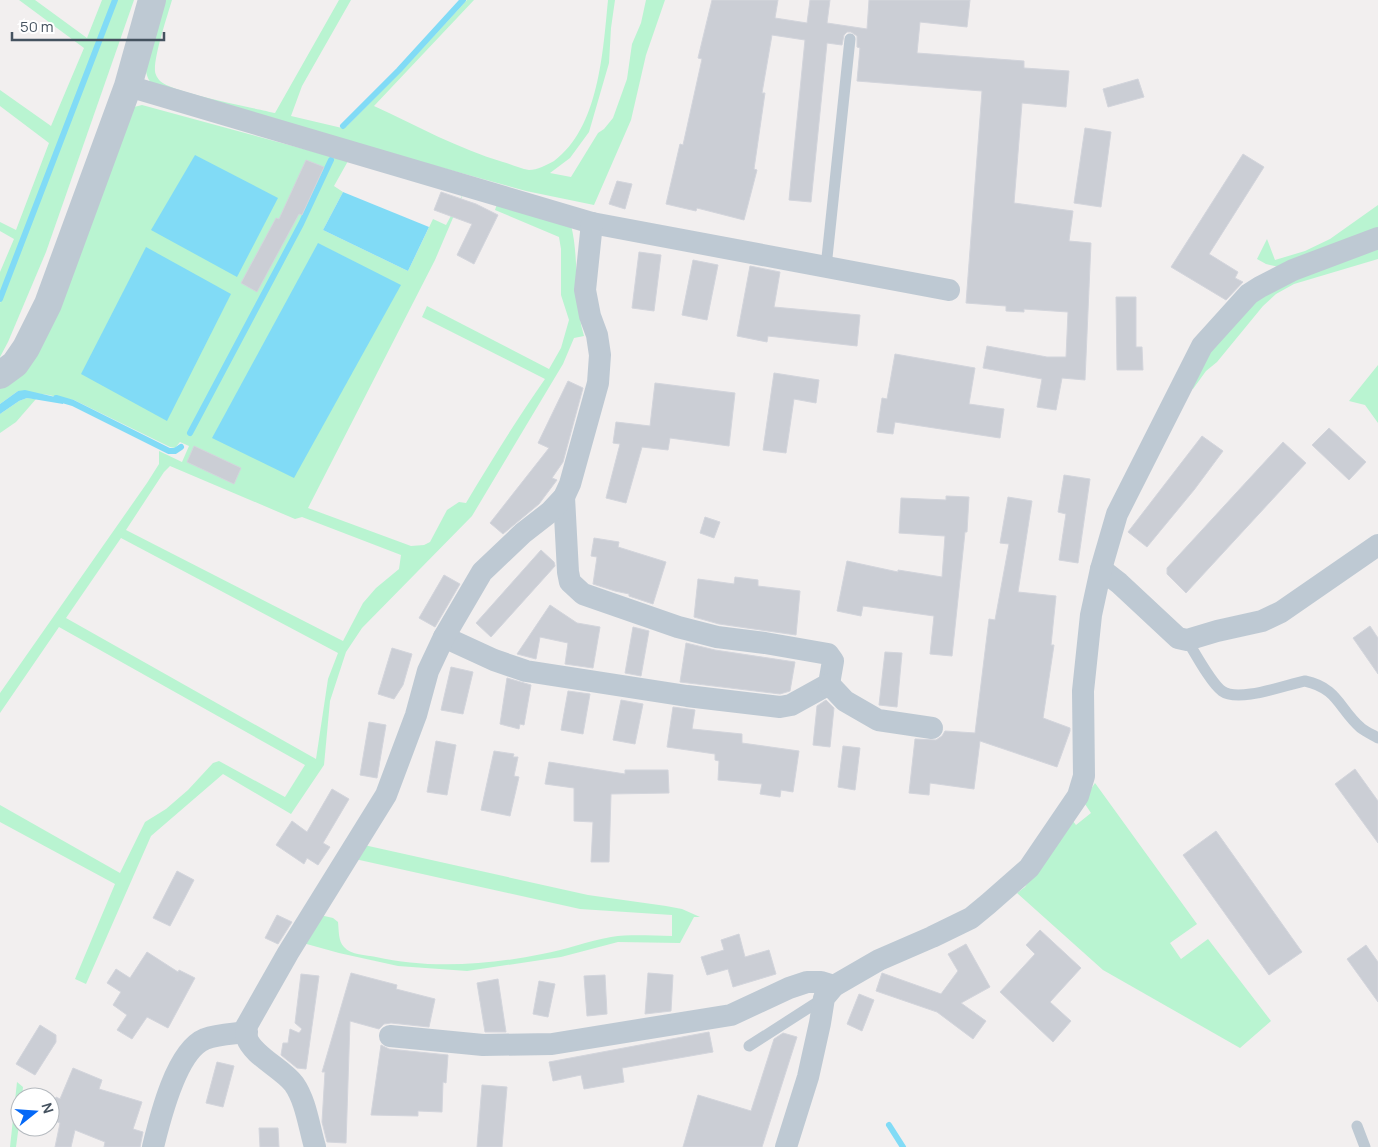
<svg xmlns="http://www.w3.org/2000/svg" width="1378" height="1147" font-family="Manrope,sans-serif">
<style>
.green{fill:#b9f4d1;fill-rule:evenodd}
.water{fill:#81dbf6}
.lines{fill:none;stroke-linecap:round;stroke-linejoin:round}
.stream{stroke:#81dbf6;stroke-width:6}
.building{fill:#cbced5;stroke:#d3d5dc}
.service{stroke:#bec9d3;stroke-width:11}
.minor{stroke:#bec9d3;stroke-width:22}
.tertiary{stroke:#bec9d3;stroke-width:28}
</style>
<rect width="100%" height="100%" fill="#f2efef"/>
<g class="green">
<path d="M19 0H35L87 38 102 0H113L36 204 0 295V272L14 239 0 231V222L16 230 49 143 0 106V90L51 126 84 48Z"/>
<path d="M117 0H134L46 252 8 342 0 357V303Z"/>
<path d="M162 0H172C167 17 154 56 155 71 155 74 158 79 160 81 173 93 254 108 275 113L339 0H351L302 86 291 116 342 128 347 126 408 64 467 0H474L374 106C417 126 459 149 503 162 511 164 521 169 529 170 537 170 547 165 554 161 599 128 603 51 608 0H615L611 28 609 63 589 132 570 158 550 173 571 177 598 133 604 129 613 118 627 79 632 44 641 23 646 0H665L646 55 631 120 594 205 526 191 192 99 152 84C135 67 156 21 162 0Z"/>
<path d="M142 105 348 161 334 186 343 192 323 230 408 271 433 219 446 225 464 192 435 260 308 508 411 546 424 545 430 542 447 510 459 502 466 503C491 461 517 419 545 379L422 317 427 306 549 369 561 348 569 320 561 295V249L559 237 495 210 497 204 571 225C580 261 573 300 584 336L574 338 563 364 472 516 362 628 346 652 330 701 324 765 291 814 223 774 151 836 86 984 75 979 115 884 0 822V805L120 873 145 822 166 809 188 790 213 763 219 761 285 797 305 765 59 627 0 713V693L147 483 159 464V451L182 462 189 446 180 442 175 448 170 447 74 400 64 399 49 395 18 391 0 404V381L134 107ZM330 160 333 161 303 225 191 434 188 432 300 224ZM170 466 295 519 302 517 401 555 399 569 376 588 363 603 343 641 126 530 164 472ZM121 538 338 653 328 679 316 759 66 618Z"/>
<path d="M1378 205V229L1279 267 1266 264 1257 259 1267 239 1275 260 1305 251 1330 239Z"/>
<path d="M1378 244V259L1294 284 1276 294 1263 306 1217 362 1206 371 1193 389 1190 386 1208 348 1269 289Z"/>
<path d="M1378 365V423L1365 405 1349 401Z"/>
<path d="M27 398 36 399 16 422 0 433V414L19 401Z"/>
<path d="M1095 783 1197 924 1170 943 1181 959 1208 939 1271 1021 1240 1048 1103 970 1017 893 1025 887 1062 831 1072 820 1076 825 1091 813 1083 801Z"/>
<path d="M364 845 588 895 666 906 682 909 700 917H694L680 943 618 942 561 957 467 971 398 966 339 953 303 943 320 915 333 918 338 922C339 930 338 941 344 947 351 955 366 955 376 957 428 969 489 965 542 954 565 950 588 941 611 937 632 934 652 936 672 936V915L580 909 355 859Z"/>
<path d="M17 1082 23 1087 22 1097H20V1117L16 1147H10Z"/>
</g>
<g class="water">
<path d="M195 155 278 198 237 277 151 230Z"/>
<path d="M343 192 429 227 408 271 323 230Z"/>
<path d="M318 243 401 285 294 478 212 438Z"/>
<path d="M146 247 231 294 167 421 81 374Z"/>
<path d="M25 390 64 399 63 404 27 398 19 401 0 414V404L18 391Z"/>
</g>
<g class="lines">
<g class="stream">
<path d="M343 126 399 70 463 0"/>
<path d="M0 299 115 0"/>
<path d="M56 398 73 403 169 451H175L181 447"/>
<path d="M190 433 301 224 331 160"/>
<path d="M889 1125 903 1147"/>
</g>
</g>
<g class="building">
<path d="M712 0H778L775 18 807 23 810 0H830L827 23 867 29 869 0H970L967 27 920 22 917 53 1024 61V68L1069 71 1066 107 1022 103 1014 203 1073 211 1069 241 1091 243 1085 380 1062 378 1056 410 1037 407 1042 379 983 368 987 346 1047 357H1066L1068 312 1024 309V312L1006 311V306L966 303 982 91 857 81 860 48 857 47V36L851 32H847L844 35 842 45 827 43 811 202 789 200 805 40 772 35 762 93H765L754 169 757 170 744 220 697 208 696 211 666 204 680 144 683 145 702 59 698 58Z"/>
<path d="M1138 79 1144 97 1108 107 1103 89Z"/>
<path d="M1085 128 1111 132 1101 207 1074 203Z"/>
<path d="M1243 154 1264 167 1209 254 1238 272 1235 278 1243 282 1226 300 1171 267Z"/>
<path d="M306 160 324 167 302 215 299 214 257 292 241 283 276 218 279 219Z"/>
<path d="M617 181 632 184 625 209 609 204Z"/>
<path d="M441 192 476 204 498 215 474 264 457 255 472 224 434 210Z"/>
<path d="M639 252 661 255 654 311 632 308Z"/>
<path d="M693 260 718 265 707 320 682 315Z"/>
<path d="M750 266 780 272 774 307 860 315 857 346 768 336 767 342 737 336Z"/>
<path d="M1116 297H1136V347H1142L1143 370H1117Z"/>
<path d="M895 354 975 368 969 404 1004 409 1000 438 895 422 893 434 877 432 882 398 887 399Z"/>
<path d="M774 373 819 380 816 403 794 399 786 453 763 450Z"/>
<path d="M568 381 583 388 563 462 552 478 557 480 539 504 503 534 490 523 549 448 538 443Z"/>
<path d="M655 383 735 393 729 446 670 438 668 450 642 447 626 503 606 498 620 444 613 443 616 422 650 426Z"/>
<path d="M1329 428 1366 462 1349 480 1312 445Z"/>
<path d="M1202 436 1223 451 1194 490 1147 547 1128 532Z"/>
<path d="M1283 442 1306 463 1186 593 1167 574V568Z"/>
<path d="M194 446 241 468 234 484 187 462Z"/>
<path d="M1064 475 1090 479 1078 563 1059 560 1066 514 1058 512Z"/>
<path d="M946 496 969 497 967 532H965L952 656 930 654 934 616 863 606 861 616 837 611 847 561 898 572V570L942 577 945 536 899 533 901 498 946 500Z"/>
<path d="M1008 497 1032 501 1018 592 1056 596 1051 645H1054L1043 718 1070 728V731L1057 767 980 741 974 789 930 783 929 795 909 793 915 739 936 740 942 736 945 731 975 733 989 619 995 620 1009 544 1000 543Z"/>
<path d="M705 517 720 522 714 538 700 533Z"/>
<path d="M594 538 619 542 618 547 666 562 653 604 629 596V594L615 591 593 584 597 557 591 556Z"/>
<path d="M541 550 554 562 555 566 491 637 476 623Z"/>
<path d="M444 575 460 584 435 627 419 618Z"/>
<path d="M735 577 758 580V586L800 591 796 635 719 624 694 617 698 579 734 584Z"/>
<path d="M550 605 577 623 600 627 593 668 565 664 568 643 540 637 536 659 517 654Z"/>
<path d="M1370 626 1378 638V674L1353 638Z"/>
<path d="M633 627 649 631 641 676 625 673Z"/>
<path d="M686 643 715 650 795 662 790 691 780 694 680 682Z"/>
<path d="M392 648 412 654 403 685 394 699 378 694Z"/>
<path d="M885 652 902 653 897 707 879 705Z"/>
<path d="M451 667 473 672 463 714 441 710Z"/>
<path d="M507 678 531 685 524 725 520 724 519 729 500 724Z"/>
<path d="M568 691 590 694 583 734 561 730Z"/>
<path d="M621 700 643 704 635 744 613 740Z"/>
<path d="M826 700 834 708 830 747 813 745 817 706Z"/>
<path d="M673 707 695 710 692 729 742 734V743L799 751 793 792 781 790 780 797 760 794 762 784 718 780 719 761 715 760V754L667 747Z"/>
<path d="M369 722 386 725 377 778 360 775Z"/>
<path d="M436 741 456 745 447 795 427 792Z"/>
<path d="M843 746 860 748 855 790 838 787Z"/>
<path d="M494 751 514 754 513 757H518L514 776 519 777 510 816 481 810Z"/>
<path d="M549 762 625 774V770H668L669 793 611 794 609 862H591L593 822 574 821V788L545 784Z"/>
<path d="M1355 769 1378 801V843L1335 784Z"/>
<path d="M332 789 349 799 323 843 330 847 318 865 307 858 304 864 276 845 292 821 307 832Z"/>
<path d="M1216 831 1302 952 1269 975 1183 855Z"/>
<path d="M177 871 194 880 170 926 153 918Z"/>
<path d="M277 915 292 922 278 944 265 938Z"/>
<path d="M1040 930 1081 968 1050 1002 1071 1021 1053 1042 1000 992 1035 954 1026 945Z"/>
<path d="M739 934 745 957 769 950 776 974 733 987 728 969 707 975 701 957 724 950 721 940Z"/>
<path d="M966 944 990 987 961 1003 986 1021 973 1039 937 1012 876 991 882 973 941 994 958 971 948 954Z"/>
<path d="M1366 945 1378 962V1002L1347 959Z"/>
<path d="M147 952 178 972 179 970 195 978 168 1028 147 1017 132 1039 117 1030 127 1015 113 1005 121 992 107 983 116 969 130 978Z"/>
<path d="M351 973 397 985 396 989 435 999 429 1027 391 1023 384 1024 379 1029 350 1021 346 1143 327 1142 322 1122 325 1072H322Z"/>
<path d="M648 973 673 975 671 1011 645 1014Z"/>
<path d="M301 974 319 976 306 1069 297 1068 281 1055 283 1043H288L290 1029 299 1033 302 1029 295 1023Z"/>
<path d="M605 975 607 1014 587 1016 584 976Z"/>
<path d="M498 979 506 1032H485L477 983Z"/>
<path d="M539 981 555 984 548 1017 533 1014Z"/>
<path d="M859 994 874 1000 862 1031 847 1024Z"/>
<path d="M40 1025 56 1035V1042L35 1075 16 1064Z"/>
<path d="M709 1032 713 1052 622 1068 624 1082 584 1089 581 1075 553 1081 549 1062Z"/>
<path d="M783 1033 797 1037 762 1147H683L698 1095 751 1111 774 1039Z"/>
<path d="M381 1045 389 1049 448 1055 446 1083 443 1082 442 1112 418 1111V1116L371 1115Z"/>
<path d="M217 1062 234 1066 223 1107 206 1103Z"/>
<path d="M73 1068 102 1080 99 1089 142 1102 133 1129 143 1132 140 1147H104L105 1142 75 1130 71 1147H55L60 1123 50 1119V1111L56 1097 60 1099Z"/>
<path d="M482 1085 507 1087 502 1147H477Z"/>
<path d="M259 1128H278L279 1147H260Z"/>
</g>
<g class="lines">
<g class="service">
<path d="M826 267 850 39"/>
<path d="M1187 640C1195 653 1211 683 1222 691 1238 703 1285 685 1305 681 1338 688 1339 709 1361 728 1366 732 1373 735 1378 738"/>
<path d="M749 1046 824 998"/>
<path d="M1357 1126 1365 1147"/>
</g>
<g class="minor">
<path d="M128 86 592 223 949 290"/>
<path d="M1101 569 1119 583 1178 638 1187 640 1217 631 1262 621 1281 612 1378 545"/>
<path d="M444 637 494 660 526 671 687 696 780 707 791 705 829 684 833 661 828 654 765 643 717 637 678 627 583 594 570 582 568 572 564 497"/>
<path d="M829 684 845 701 878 720 932 728"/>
<path d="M390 1036 483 1045 552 1044 731 1015 789 988 807 982H821L834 986"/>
<path d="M153 1147C160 1118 176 1051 205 1039 218 1034 233 1034 247 1032"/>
<path d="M315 1147C309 1127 306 1101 294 1084 283 1069 252 1055 247 1038 246 1035 246 1030 246 1027L288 953 386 795 416 715 428 671 444 637 482 572 523 533 550 512 564 497 570 484 598 383 600 355 597 335 590 316 585 290 592 223"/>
<path d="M786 1147 808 1077 820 1023 824 998 834 986 879 960 932 937 971 918 988 904 1029 868 1078 796 1084 776 1083 691 1091 615 1101 569 1117 514 1202 346 1249 294 1260 287 1293 270 1378 238"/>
</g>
<path class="tertiary" d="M0 375 15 364 26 348 48 304 128 86 152 0"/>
</g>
<g transform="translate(35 1112) rotate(73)"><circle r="24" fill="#ffffff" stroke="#b5babf"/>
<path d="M0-4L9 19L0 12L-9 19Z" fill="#0468f7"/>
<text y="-8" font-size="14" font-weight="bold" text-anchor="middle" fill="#45525f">N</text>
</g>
<path d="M12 32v8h152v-8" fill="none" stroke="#45525f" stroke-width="2.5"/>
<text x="20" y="32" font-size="15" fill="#45525f" stroke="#ffffff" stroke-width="4" paint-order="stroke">50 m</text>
</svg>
